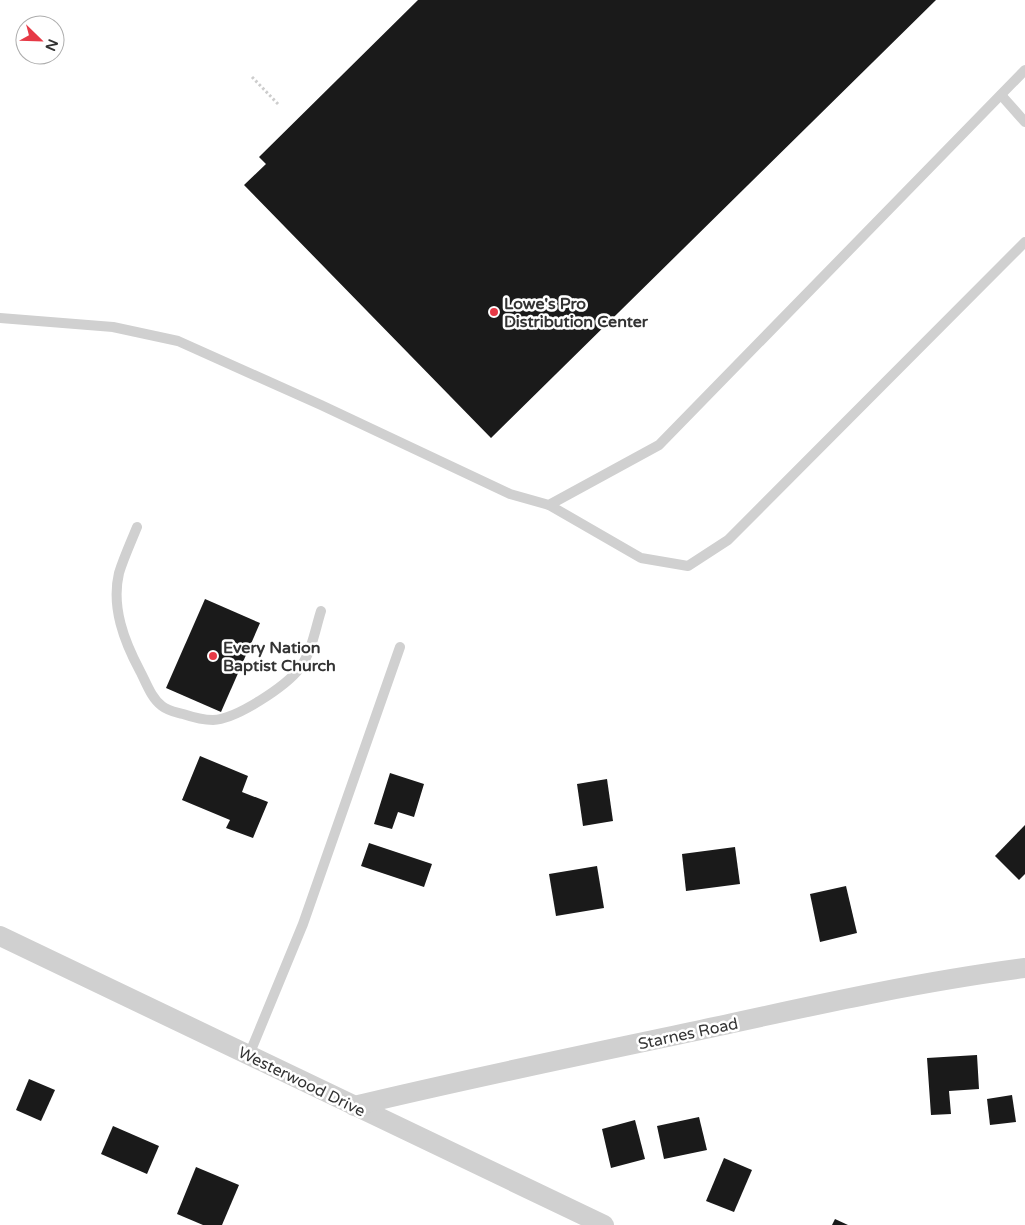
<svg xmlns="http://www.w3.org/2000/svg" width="1025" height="1225" font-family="'Varela Round',sans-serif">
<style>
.building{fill:#1a1a1a}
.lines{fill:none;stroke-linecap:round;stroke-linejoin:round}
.path{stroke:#cdcdcd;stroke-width:3;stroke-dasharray:2.5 2.5;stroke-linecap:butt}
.service{stroke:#d0d0d0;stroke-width:10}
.minor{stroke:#d0d0d0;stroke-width:20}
.poi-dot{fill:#e63946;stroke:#fff;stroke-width:2}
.labels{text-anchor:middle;stroke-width:5;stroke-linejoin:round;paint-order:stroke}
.poi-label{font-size:16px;font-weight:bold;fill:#333;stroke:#fff;text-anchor:start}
.street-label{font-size:16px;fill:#333;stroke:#fff}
</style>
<rect width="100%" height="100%" fill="#fff"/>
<g class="building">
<path d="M418 0H936L491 438 244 185 266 164 259 157Z"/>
<path d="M205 599 260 623 221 712 166 688Z"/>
<path d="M200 756 248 776 242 792 268 802 253 838 226 828 230 820 182 800Z"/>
<path d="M390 773 424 784 414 817 398 812 392 829 374 824Z"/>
<path d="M607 779 613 821 583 826 577 784Z"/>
<path d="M1025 825V874L1019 880 995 856Z"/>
<path d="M369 843 432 864 424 887 361 866Z"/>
<path d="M735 847 740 884 686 891 682 854Z"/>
<path d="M597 866 604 908 556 916 549 874Z"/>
<path d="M846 886 857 933 820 942 810 894Z"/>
<path d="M977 1055 979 1089 949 1091 951 1114 931 1115 927 1058Z"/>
<path d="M29 1079 55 1090 41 1121 16 1110Z"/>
<path d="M1012 1095 1016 1122 990 1125 987 1099Z"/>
<path d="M699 1117 707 1150 664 1159 657 1126Z"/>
<path d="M635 1120 645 1159 611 1168 602 1129Z"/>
<path d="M113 1126 159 1146 147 1174 101 1154Z"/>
<path d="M724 1158 752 1170 734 1212 706 1201Z"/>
<path d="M196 1167 239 1185 222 1225H203L177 1214Z"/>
<path d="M835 1219 848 1225H832Z"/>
</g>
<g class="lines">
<path class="path" d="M252 77 279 105"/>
<g class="service">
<path d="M1001 95 1025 122"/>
<path d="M0 318 113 327 178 341 321 405 510 494 549 505 659 445 1025 70"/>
<path d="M549 505 641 558 688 566 728 540 1025 242"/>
<path d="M137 527C131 542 124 557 119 573 111 607 124 641 140 671 146 682 151 698 162 706 168 711 176 712 183 714 192 717 204 720 213 720 237 719 286 686 300 668 312 651 315 630 321 611"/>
<path d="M249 1055 303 924 400 647"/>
</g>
<g class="minor">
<path d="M0 936 604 1225"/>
<path d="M354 1106C470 1078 588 1054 705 1029 811 1006 917 982 1025 968"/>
</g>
</g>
<g class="poi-dot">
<circle cx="494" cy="312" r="5"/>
<circle cx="213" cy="656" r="5"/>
</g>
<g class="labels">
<g class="poi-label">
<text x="504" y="309">Lowe's Pro<tspan x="504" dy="18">Distribution Center</tspan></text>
<text x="223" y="653">Every Nation<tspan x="223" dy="18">Baptist Church</tspan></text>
</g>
<g class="street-label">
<text transform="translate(688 1033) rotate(-12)" y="6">Starnes Road</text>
<text transform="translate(302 1081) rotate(26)" y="6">Westerwood Drive</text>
</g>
</g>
<g transform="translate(40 40) rotate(113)"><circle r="24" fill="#ffffff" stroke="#adadad"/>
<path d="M0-4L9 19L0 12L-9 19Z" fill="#e63946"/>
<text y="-8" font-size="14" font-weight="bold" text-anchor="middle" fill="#333333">N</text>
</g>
</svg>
